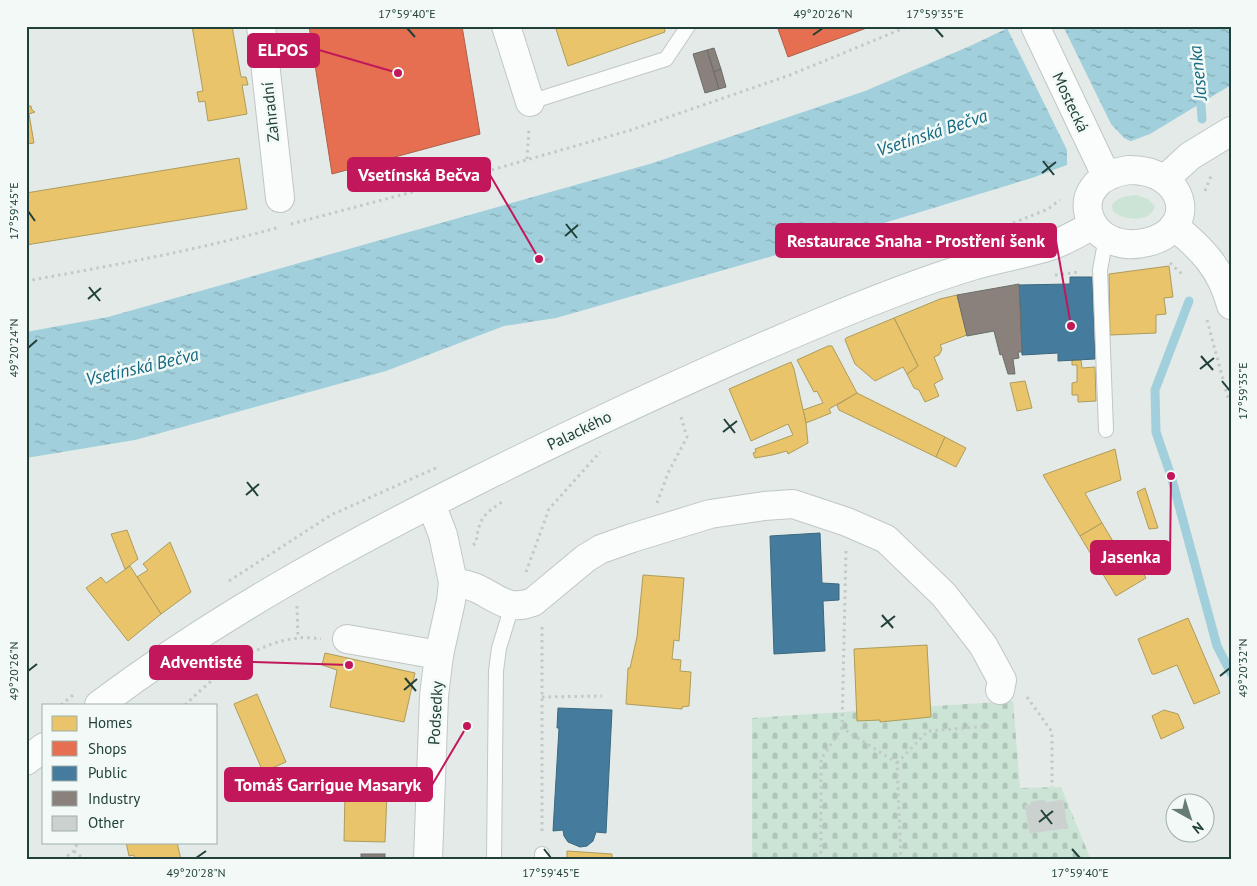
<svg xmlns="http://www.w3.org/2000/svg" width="1257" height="886" font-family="'PT Sans',sans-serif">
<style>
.grass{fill:#cce4d5}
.cemetery{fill:url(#cemetery-stones)}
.water{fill:url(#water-ripples)}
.pier{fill:#e4eae8}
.homes{fill:#e9c46a;stroke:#ad9c5b}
.shops{fill:#e76f51;stroke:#ab614a}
.public{fill:#457b9d;stroke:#3a697f}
.industry{fill:#8a817c;stroke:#6a6e68}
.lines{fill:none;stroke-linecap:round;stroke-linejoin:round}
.stream{stroke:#a1d0dc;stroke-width:9}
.building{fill:#cbd1cf;stroke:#cdd3d1}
.lane-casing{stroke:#c1c7c5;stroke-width:16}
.street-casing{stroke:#c1c7c5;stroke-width:30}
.secondary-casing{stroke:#bfc8c5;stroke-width:30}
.path{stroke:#c0cac8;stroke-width:3;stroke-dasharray:2.5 4;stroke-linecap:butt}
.lane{stroke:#fbfcfc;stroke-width:14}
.street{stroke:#fbfcfc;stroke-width:28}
.secondary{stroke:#fbfcfc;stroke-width:28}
.ticks{fill:none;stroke:#204039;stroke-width:2}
.labels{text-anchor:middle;stroke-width:5;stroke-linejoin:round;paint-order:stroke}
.street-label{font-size:16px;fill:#204039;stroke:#f2f9f6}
.water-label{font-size:18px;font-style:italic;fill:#146881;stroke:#f2f9f6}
.leader{fill:none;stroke:#c2185b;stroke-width:2}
.callout-dot{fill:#c2185b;stroke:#f2f9f6;stroke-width:2}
.callout{fill:#c2185b;stroke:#c2185b;stroke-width:2}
.callout-label{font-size:18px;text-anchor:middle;font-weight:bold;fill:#fff}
.neatline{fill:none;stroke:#204039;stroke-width:2}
.ticks-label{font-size:12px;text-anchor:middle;fill:#204039}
</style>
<defs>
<pattern id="cemetery-stones" width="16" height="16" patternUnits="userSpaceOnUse" patternTransform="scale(1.25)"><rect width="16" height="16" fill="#cce4d5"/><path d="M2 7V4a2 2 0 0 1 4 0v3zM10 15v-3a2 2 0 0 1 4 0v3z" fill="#afc5b8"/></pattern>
<pattern id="water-ripples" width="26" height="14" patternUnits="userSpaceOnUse" patternTransform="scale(1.25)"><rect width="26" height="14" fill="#a1d0dc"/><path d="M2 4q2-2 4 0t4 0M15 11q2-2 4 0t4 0" fill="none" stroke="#83aab3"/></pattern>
</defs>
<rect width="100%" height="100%" fill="#e4eae8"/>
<path class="grass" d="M1136 195 1148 199 1155 206C1151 223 1123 221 1113 211L1112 205C1118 197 1126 196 1136 195Z"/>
<path class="cemetery" d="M1013 701 1020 788 1061 787 1091 860H752V718Z"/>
<path class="water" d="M1012 26H1231V85L1150 134 1032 178 825 241 556 318 504 326 386 371 135 440 26 458V332L108 317 653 163 865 91 970 46Z"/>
<path class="pier" d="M1006 26H1063L1111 124 1124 138 1134 143 1067 167V150Z"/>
<g class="homes">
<path d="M192 26H232L241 77H246L248 85H242L247 114 208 121 205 101 199 102 197 92 203 91Z"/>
<path d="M555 26H664L665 32 568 66Z"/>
<path d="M26 94 28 106H31L32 110 35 112 29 114 34 143 26 144Z"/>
<path d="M239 158 247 209 26 245V193Z"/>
<path d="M1169 266 1173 297 1164 298 1166 314 1156 315V333L1110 335 1109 274Z"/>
<path d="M957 295 967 335 940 345 942 349 939 355 934 357 943 379 934 384 939 396 925 402 919 390 914 388 907 374 918 366 894 318 940 299Z"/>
<path d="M894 318 918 366 907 374 903 367 875 381 855 364 845 340 846 338Z"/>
<path d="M828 346H832L857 393 829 409 831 413 806 423 803 410 823 403 817 391 814 392 797 360Z"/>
<path d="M1072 360H1081L1082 368 1095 367 1096 401 1078 402V395H1072V383L1077 382V365H1072Z"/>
<path d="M791 362 794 369 806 423 808 443 788 454 787 451 772 455 755 458 753 453 756 452 755 449 793 435 788 424 751 441 729 389Z"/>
<path d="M1025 381 1032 408 1017 411 1010 383Z"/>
<path d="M857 393 945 437 936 457 839 410 837 405Z"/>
<path d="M945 437 966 448 956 467 936 457Z"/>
<path d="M1115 449 1121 480 1085 493 1102 523 1080 536 1043 475Z"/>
<path d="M1145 488 1158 528 1149 529 1137 492Z"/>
<path d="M1102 523 1120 553 1128 548 1146 578 1116 596 1080 536Z"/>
<path d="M127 530 138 559 125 569 111 534Z"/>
<path d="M170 542 191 592 161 614 137 577 148 570 143 564Z"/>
<path d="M130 566 161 614 128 641 86 588 101 577 106 583Z"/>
<path d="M643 575 684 578 679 641 674 640 672 659 681 660 680 671 691 672 689 706 682 707V709L626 704 628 668H630L637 637Z"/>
<path d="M1188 618 1220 693 1194 704 1177 665 1155 674H1152L1138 639Z"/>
<path d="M927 645 931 717 880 722V720L857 721 854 649Z"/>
<path d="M325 653 415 673 404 722 330 707 337 670 322 665Z"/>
<path d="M257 694 286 762 263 772 234 704Z"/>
<path d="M1164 710 1178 714 1184 728 1161 739 1152 716Z"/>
<path d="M345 792 387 794 385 842 344 841Z"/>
<path d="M126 842H177L181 860H135L134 855 129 856Z"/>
<path d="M567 851 612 854V858H623V860H567Z"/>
</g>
<g class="shops">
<path d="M309 26H462L480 134 332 174Z"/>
<path d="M777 26H872L788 57Z"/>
</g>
<g class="public">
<path d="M1070 277H1092L1095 359 1058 361V353L1022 355 1019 285 1070 284Z"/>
<path d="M820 533 822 583 839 584V600L823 601 825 651 774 654 770 536Z"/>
<path d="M558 708 612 710 606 833 596 832 593 841 587 846 580 847 568 842 564 836 563 830 553 831 559 728H557Z"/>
</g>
<g class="industry">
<path d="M714 48 721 69 714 72 707 50Z"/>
<path d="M707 50 719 89 705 93 693 54Z"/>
<path d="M721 69 726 87 719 89 714 72Z"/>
<path d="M1019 284 1022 352H1018L1019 358 1013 359 1015 374H1008L1002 354 1000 355 994 331 967 336 957 295Z"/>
<rect x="361" y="854" width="24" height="6"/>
</g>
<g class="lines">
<g class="stream">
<path d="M1200 91 1202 119"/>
<path d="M1189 301 1155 390 1156 432 1171 476 1217 646 1231 673"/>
</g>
</g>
<path class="building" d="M1045 800V803L1063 800 1067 828 1030 833 1025 805H1031V802Z"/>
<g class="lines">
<defs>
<g id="lane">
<path d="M530 102 666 59 688 26"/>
<path d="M1106 237 1100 270 1106 430"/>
<path d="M494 860 496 671 499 648 512 606"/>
<path d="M542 860V854"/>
</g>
<g id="street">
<path d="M261 26 280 198"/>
<path d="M506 26 530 102"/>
<path d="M453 582C462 584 472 585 480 590 500 600 509 611 533 602L586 558 601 549 632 538 710 514 764 506 793 504 847 522 886 539 944 595 983 645 1002 680 1000 690"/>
<path d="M347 639 439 655"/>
<path d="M428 860 434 696 439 655 451 601 453 582 443 535 431 504"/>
</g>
<g id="secondary">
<path d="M1035 26 1101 165 1108 176"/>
<path d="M1129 170C1186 169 1200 229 1148 242 1085 258 1060 179 1129 170Z"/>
<path d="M1165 179 1190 156 1231 131"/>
<path d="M1174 226C1202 249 1221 268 1231 305"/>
<path d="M99 705C216 617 342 548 472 483 588 425 706 370 826 320 874 300 922 281 972 266 998 258 1027 254 1053 245 1067 240 1080 232 1093 225"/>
<path d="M26 761 44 747"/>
</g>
</defs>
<use href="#lane" class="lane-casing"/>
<use href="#street" class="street-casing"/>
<use href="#secondary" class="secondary-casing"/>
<g class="path">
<path d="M527 159 529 128"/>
<path d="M1205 191 1211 176"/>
<path d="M291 224 439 185 631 130 790 75 909 26"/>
<path d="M1001 228 1048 209 1060 200"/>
<path d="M1170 263 1182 274"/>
<path d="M1055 275 1079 272"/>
<path d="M26 281C111 266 197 250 280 227"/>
<path d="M1207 320 1228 398"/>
<path d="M657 503 668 473 687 437 680 414"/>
<path d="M473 545 476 543C479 517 484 514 505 500"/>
<path d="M846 551 842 728 897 763 901 860"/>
<path d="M526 572 549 509 600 452"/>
<path d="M229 581 331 515 438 467"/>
<path d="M297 606 298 638"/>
<path d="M542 627V834"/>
<path d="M542 697 602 696"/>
<path d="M1027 697 1052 732V787"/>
<path d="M61 705 73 695"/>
<path d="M185 705C216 675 253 643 298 638 305 637 314 638 321 639"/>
<path d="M897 763 928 731 989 726"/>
<path d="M74 851 85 860"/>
<path d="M62 860 74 851 78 842"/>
<path d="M821 860V759L842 728"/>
</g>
<use href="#lane" class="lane"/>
<use href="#street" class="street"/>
<use href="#secondary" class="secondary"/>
</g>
<path class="ticks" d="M407 28 415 37M935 28 943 37M813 35 823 28M1043 161 1054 175M1042 173 1056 162M28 211 35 221M566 224 577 238M565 236 578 225M89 287 100 301M88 299 101 288M28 348 37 340M1201 356 1213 370M1200 369 1214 358M1222 381 1230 391M724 419 735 433M723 432 737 421M247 482 258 496M246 495 259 484M882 615 893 628M881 627 895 616M28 671 37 664M1220 676 1230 668M405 678 416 691M404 690 417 679M1041 810 1052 824M1039 822 1053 811M544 849 551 858M1072 849 1080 858M196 858 206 851"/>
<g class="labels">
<g class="street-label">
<text transform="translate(1071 102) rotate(65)" y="6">Mostecká</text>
<text transform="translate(270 112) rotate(-96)" y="6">Zahradní</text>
<text transform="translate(579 430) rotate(-26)" y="6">Palackého</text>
<text transform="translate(435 713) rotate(-87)" y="6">Podsedky</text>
</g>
<g class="water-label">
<text transform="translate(1198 73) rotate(-96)" y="6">Jasenka</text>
<text transform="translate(932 133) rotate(-18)" y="6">Vsetínská Bečva</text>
<text transform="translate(142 367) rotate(-13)" y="6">Vsetínská Bečva</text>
</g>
</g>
<path class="leader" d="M398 73L319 50M539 259L490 175M1071 326L1056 241M1171 476L1170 557M349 665L252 662M467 726L432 785"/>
<g class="callout-dot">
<circle cx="398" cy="73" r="5"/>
<circle cx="539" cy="259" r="5"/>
<circle cx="1071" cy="326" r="5"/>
<circle cx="1171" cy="476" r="5"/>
<circle cx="349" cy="665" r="5"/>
<circle cx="467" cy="726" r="5"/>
</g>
<g class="callout">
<rect x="248" y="34" width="71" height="33" rx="5"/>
<rect x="348" y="158" width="142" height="33" rx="5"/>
<rect x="776" y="224" width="280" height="33" rx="5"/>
<rect x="1091" y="541" width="79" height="33" rx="5"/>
<rect x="150" y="646" width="102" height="33" rx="5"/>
<rect x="225" y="768" width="207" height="33" rx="5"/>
</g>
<g class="callout-label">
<text x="283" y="56">ELPOS</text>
<text x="419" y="181">Vsetínská Bečva</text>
<text x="916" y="247">Restaurace Snaha - Prostření šenk</text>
<text x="1131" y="563">Jasenka</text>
<text x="201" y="668">Adventisté</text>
<text x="328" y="791">Tomáš Garrigue Masaryk</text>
</g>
<rect width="1257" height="886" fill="none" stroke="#f2f9f6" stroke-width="55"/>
<rect x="42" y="704" width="175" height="140" fill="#f2f9f6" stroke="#9eafaa"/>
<rect x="52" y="716" width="25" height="15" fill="#e9c46a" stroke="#9eafaa"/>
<text x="88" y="728" font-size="15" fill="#204039">Homes</text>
<rect x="52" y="741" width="25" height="15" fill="#e76f51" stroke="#9eafaa"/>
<text x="88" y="754" font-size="15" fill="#204039">Shops</text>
<rect x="52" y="766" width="25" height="15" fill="#457b9d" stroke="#9eafaa"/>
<text x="88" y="778" font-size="15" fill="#204039">Public</text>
<rect x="52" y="791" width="25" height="15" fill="#8a817c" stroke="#9eafaa"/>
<text x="88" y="804" font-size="15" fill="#204039">Industry</text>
<rect x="52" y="816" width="25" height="15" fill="#cbd1cf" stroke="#9eafaa"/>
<text x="88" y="828" font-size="15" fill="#204039">Other</text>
<g transform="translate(1190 818) rotate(141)"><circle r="24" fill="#f2f9f6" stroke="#9eafaa"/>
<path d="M0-4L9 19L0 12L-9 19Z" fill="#657c76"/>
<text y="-8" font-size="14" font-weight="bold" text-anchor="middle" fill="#204039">N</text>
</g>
<rect x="28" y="28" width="1202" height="830" class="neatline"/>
<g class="ticks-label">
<text x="407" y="18">17°59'40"E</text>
<text x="823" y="18">49°20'26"N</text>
<text x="935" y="18">17°59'35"E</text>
<text transform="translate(14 211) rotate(-90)" y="4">17°59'45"E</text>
<text transform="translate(14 348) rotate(-90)" y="4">49°20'24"N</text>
<text transform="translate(1243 391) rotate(-90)" y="4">17°59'35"E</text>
<text transform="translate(1243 668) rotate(-90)" y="4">49°20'32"N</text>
<text transform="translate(14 671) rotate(-90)" y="4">49°20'26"N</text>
<text x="196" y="877">49°20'28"N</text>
<text x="551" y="877">17°59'45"E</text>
<text x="1080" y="877">17°59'40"E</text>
</g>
</svg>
